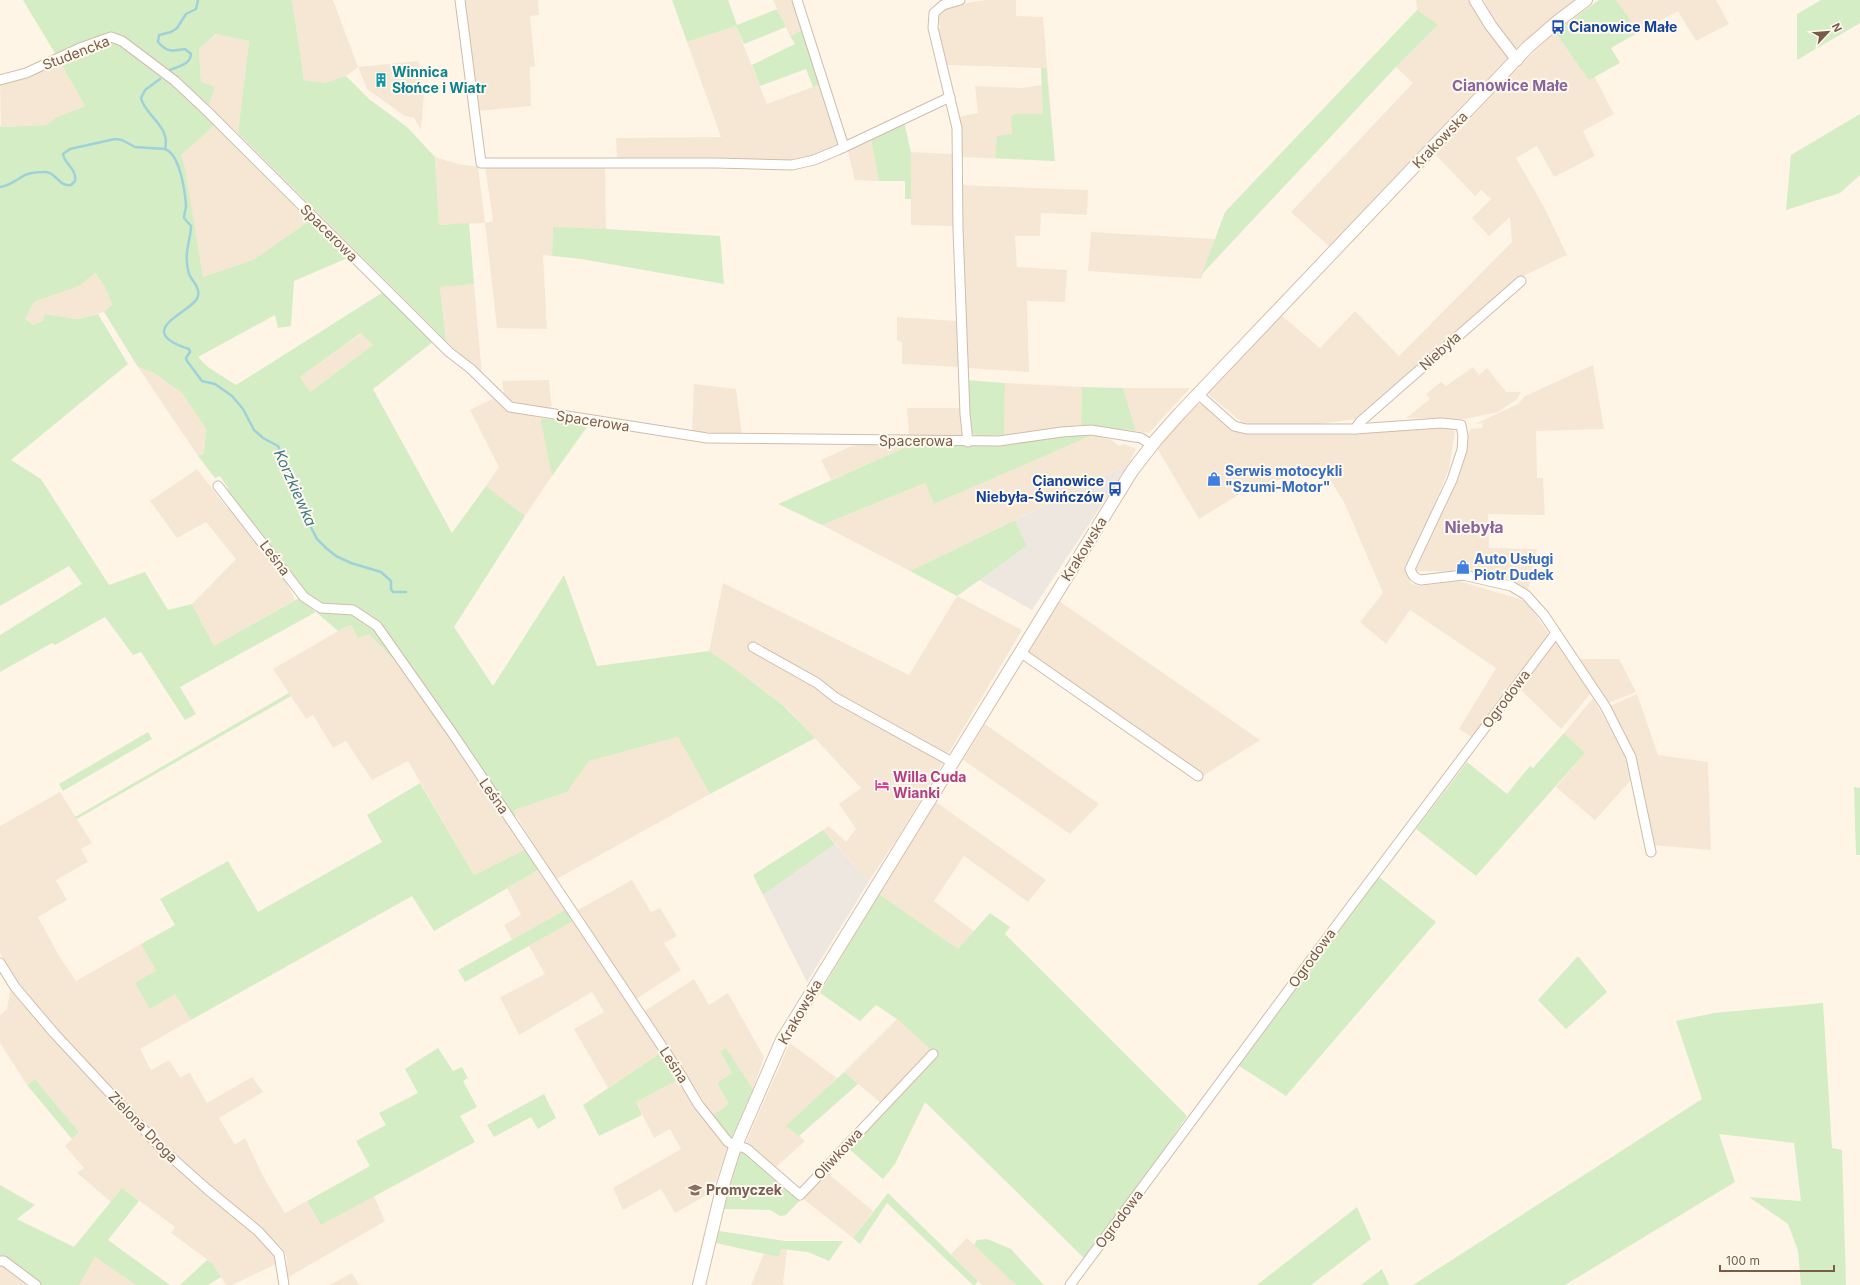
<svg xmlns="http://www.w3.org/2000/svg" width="1860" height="1285" font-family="Inter,sans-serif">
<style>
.residential{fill:#f6e7d5}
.industrial{fill:#eee7e0}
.green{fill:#d4edc4;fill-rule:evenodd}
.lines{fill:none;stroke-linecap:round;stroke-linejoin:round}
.stream{stroke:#9fd1db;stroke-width:2.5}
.minor-casing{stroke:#d0bdab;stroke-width:11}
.tertiary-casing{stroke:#d0bdab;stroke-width:13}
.secondary-casing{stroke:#d6bfab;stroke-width:14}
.minor{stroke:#fff;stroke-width:9}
.tertiary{stroke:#fff;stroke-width:11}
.secondary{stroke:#fff;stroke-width:12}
.labels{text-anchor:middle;stroke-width:4;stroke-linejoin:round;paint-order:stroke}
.transit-label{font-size:14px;font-weight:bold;fill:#164399;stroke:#fff9ee;text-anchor:start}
.street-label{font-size:14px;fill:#795b49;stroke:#fff9ee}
.culture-label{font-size:14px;font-weight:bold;fill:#0d838f;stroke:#fff9ee;text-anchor:start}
.shop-label{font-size:14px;font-weight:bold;fill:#366cbe;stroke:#fff9ee;text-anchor:start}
.hotel-label{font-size:14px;font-weight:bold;fill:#b23c85;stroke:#fff9ee;text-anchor:start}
.education-label{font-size:14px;font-weight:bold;fill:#785e54;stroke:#fff9ee;text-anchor:start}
.neighbourhood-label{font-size:15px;font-weight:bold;fill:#8a659d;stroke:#fff9ee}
.water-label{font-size:15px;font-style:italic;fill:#3f7a87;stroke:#fff9ee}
.quarter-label{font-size:16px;font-weight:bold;fill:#8a659d;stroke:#fff9ee}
</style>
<rect width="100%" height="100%" fill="#fef5e7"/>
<g class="residential">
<path d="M292 0H333L358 67 418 61 424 94 421 130 414 118 405 116 367 89 358 67 346 76 324 83 304 80Z"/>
<path d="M465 0H538L539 15 530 16 535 66 530 67 531 106 477 111Z"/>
<path d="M773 0H800L809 27 790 36Z"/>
<path d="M986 0H1016V16L1043 17 1055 161 961 157 958 117 978 113 975 86 1022 88 1042 85 1041 68 947 65 938 31 940 27 938 13 942 7Z"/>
<path d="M1416 0H1469L1479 18 1509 59 1331 248 1291 212 1413 83 1396 67 1437 26 1417 10Z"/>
<path d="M1484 0H1575L1516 49 1494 21Z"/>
<path d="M1616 0H1716L1729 24 1696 41 1678 11 1639 32Z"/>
<path d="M736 26 767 104 821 84 839 145 813 156 790 161 617 160 616 138 721 137 687 42Z"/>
<path d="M1555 32 1589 79 1594 76 1614 114 1583 131 1595 156 1554 177 1537 146 1516 158 1545 209 1567 255 1519 278 1357 419 1295 427 1245 425 1207 393 1281 315 1320 348 1355 311 1399 356 1512 242 1510 217 1489 236 1472 218 1491 199 1481 190 1475 196 1436 155 1521 65Z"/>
<path d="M217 34 249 41 238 133 208 107 201 82 199 49Z"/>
<path d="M60 62 85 106 55 118 46 125 1 127 0 84Z"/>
<path d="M215 125 313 218 255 259 203 277 185 170 180 155Z"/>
<path d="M871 137 879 181 855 180 847 148Z"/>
<path d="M911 152 953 154 954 226 911 225Z"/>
<path d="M435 157 458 164 478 167 485 223 493 221 485 166 605 167 606 229 553 228 552 256 543 255 547 329 497 328 485 223 439 225Z"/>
<path d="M961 185 1088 190 1087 215 1041 213 1040 236H1015L1017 267 1067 270 1065 302 1027 301 1029 372 967 368Z"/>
<path d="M1091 232 1215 239 1201 279 1088 271Z"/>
<path d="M95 273 105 287 112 304 104 312 78 319 44 314 43 321 33 326 25 319 34 302 79 286Z"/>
<path d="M474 284 482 375 446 341 440 287Z"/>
<path d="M897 317 957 321 959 367 902 364V342L897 340Z"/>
<path d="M362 333 373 345 310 392 300 377Z"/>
<path d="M1593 365 1604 429 1536 431 1537 478H1543L1545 515 1488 514 1489 548 1537 549 1528 590 1511 579 1479 572 1415 571 1457 479 1470 429 1482 428 1483 423 1475 424 1518 404 1525 396Z"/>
<path d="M138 367 154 373 182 393 206 429 204 453 198 456Z"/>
<path d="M1473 367 1479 375 1487 368 1506 392H1521L1517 399 1498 412 1465 419 1406 418 1430 399 1426 394 1441 382 1446 386Z"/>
<path d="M549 380 552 411 512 407 505 400 502 381Z"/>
<path d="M1005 383 1082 387 1081 425 1004 435Z"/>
<path d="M694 384 736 389 742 435 692 431Z"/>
<path d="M1123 388H1190L1149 433 1136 431Z"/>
<path d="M496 397 509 409 540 418 552 476 525 516 486 486 499 467 470 410Z"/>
<path d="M1199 404 1205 405 1232 429 1242 434 1355 432 1446 426 1455 431 1449 469 1407 570 1409 580 1412 584 1420 586 1459 581 1526 601 1550 636 1473 738 1459 729 1496 668 1410 610 1386 644 1360 622 1383 593 1344 502 1321 466 1243 492 1199 519 1157 448 1195 405Z"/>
<path d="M907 408H960L963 436 909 437Z"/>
<path d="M1093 435 1112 440 1119 446 1124 444 1136 449 1129 464 910 571 822 525 925 483 934 504Z"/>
<path d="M856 444H913L831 480 821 460Z"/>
<path d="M197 469 227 508 230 507 282 574 295 600 214 646 192 604 236 559 206 522 177 538 150 501Z"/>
<path d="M723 583 909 675 957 596 1022 630 902 831 869 881 823 830 829 826 846 842 856 829 839 804 861 788 786 707 734 668 709 651Z"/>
<path d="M1059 601 1260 740 1203 776 1028 651Z"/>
<path d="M351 625 358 638 369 634 393 659 398 660 526 849 474 875 408 761 372 780 346 741 333 748 313 715 306 719 273 669 338 631Z"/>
<path d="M1555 641 1591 693 1561 729 1520 689Z"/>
<path d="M1578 659H1619L1636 692 1608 703Z"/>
<path d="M1637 694 1658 755 1708 762 1711 850 1652 845 1629 743 1610 706Z"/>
<path d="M1593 698 1625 756 1631 780 1595 820 1556 787 1585 753 1564 733Z"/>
<path d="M985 724 1099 804 1070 834 963 760Z"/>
<path d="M678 737 710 794 555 880 513 810 567 792 589 761Z"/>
<path d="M60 792 92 843 81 849 88 862 56 880 67 900 38 917 59 956 76 981 141 944 156 971 150 1009 175 994 191 1020 140 1049 151 1070 169 1060 180 1077 190 1073 207 1103 252 1077 263 1092 219 1118 235 1145 245 1138 264 1178 285 1213 307 1201 321 1225 374 1196 385 1221 287 1278V1258L283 1249 163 1143 105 1083 49 1020 10 972 0 953V826Z"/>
<path d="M936 802 1046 880 1028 902 964 856 934 901 974 931 958 949 879 894Z"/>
<path d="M538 870 567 909 512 940 504 925 521 915 507 888Z"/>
<path d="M632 880 651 912 660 908 677 936 664 943 681 970 636 999 578 910Z"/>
<path d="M575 920 662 1052 608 1088 574 1029 604 1012 592 992 519 1035 500 997 545 974 529 946Z"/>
<path d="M694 979 709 1005 728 993 764 1057 753 1089 726 1048 720 1051 732 1073 717 1083 729 1104 713 1115 643 1012Z"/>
<path d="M14 989 155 1147 263 1240 273 1252 276 1264 232 1285H226L212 1263 171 1233 175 1227 122 1188 111 1202 77 1173 84 1168 65 1146 79 1132 35 1079 27 1085 0 1043V1015L7 1009 10 991Z"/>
<path d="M897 1019 933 1051 882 1104 844 1072Z"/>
<path d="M790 1043 837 1078 788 1126 805 1141 775 1168 746 1142Z"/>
<path d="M680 1079 699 1111 728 1147 712 1192 675 1213 661 1189 623 1210 613 1188 681 1149 670 1129 654 1138 636 1102Z"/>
<path d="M826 1172 873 1211 853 1238 802 1198Z"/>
<path d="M967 1238 1016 1285H982L951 1254Z"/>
<path d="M781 1249 787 1250 783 1283 785 1285H751L764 1253 779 1257Z"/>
<path d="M0 1256 42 1285H0Z"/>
<path d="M95 1257 136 1285H79Z"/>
<path d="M352 1273 359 1285H329Z"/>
</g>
<g class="industrial">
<path d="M1129 464 1032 610 979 580 1027 546 1015 520Z"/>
<path d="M835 844 869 881 807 982 763 895Z"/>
</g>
<g class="green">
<path d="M23 0H292L304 80 324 83 346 76 369 99 407 127 435 157 439 225 469 223 474 284 440 287 446 341 238 133 249 41 216 34 199 49 201 82 215 87 208 107 215 125 181 155 185 168 203 277 255 259 313 218 350 257 294 281 291 326 278 328 275 315 198 357 208 367 236 385 385 291 434 341 373 389 452 533 486 486 525 516 454 627 493 686 564 575 597 666 709 651 734 668 784 706 815 738 710 794 678 737 589 761 567 792 514 810 516 816 512 819 377 623 353 608 322 606 308 594 278 555 227 492 228 488 220 476 215 478 198 456 204 453 206 429 182 393 154 373 138 367 104 312 112 304 105 287 95 273 79 286 34 302 25 319 33 325 43 321 44 314 78 319 98 314 128 364 11 460 41 479 109 585 145 572 168 610 192 604 214 646 299 598 316 612 352 613 376 629 398 660 393 659 369 634 358 638 351 625 338 631 316 612 180 687 196 714 185 720 141 652 133 655 105 617 55 645 52 643 0 672V635L82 584 69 566 0 606V125L1 127 46 125 55 118 85 106 60 62 115 40 166 69 115 33 56 55ZM361 333 373 345 310 392 300 377Z"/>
<path d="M672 0H728L737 25 777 9 786 27 744 44 736 26 687 42Z"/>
<path d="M1599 0H1616L1639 32 1611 48 1620 63 1589 80 1555 32Z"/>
<path d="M1821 0H1860V23L1797 60V14Z"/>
<path d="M1417 10 1438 25 1396 67 1202 274 1225 212Z"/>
<path d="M805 29 821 84 813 87 806 69 760 86 752 65 795 44 790 36Z"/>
<path d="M1041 68H1046L1055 161 995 158 997 136 1012 134 1011 117 1015 114H1043Z"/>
<path d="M1860 114V175L1840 193 1786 210 1791 155Z"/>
<path d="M904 122 911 152V199H905V181H879L871 138Z"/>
<path d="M553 227 606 229 720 236 724 284 581 259 552 256Z"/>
<path d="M966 380 1005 383 1004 435 977 436 969 432Z"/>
<path d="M1082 387 1123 388 1136 431 1081 425Z"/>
<path d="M540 418 589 424 552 476Z"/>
<path d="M1098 434 1097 436 1093 435 934 504 925 483 822 525 778 504 915 443 963 445Z"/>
<path d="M1015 520 1027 546 957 596 910 571Z"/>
<path d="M289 693 291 696 77 819 75 817Z"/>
<path d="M148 732 152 739 63 791 59 784Z"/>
<path d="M1564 733 1585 753 1476 876 1416 829 1467 762 1507 794 1530 766 1533 768Z"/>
<path d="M420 783 474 875 526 849 538 870 434 931 412 896 191 1020 175 994 150 1009 135 983 156 971 141 944 175 925 160 899 228 861 258 912 382 842 367 815Z"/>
<path d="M1854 787 1860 788V855H1856Z"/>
<path d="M823 830 835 844 763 895 753 875Z"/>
<path d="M1379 877 1436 922 1286 1096 1239 1066Z"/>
<path d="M879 894 958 949 990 913 1010 927 1005 934 1187 1116 1142 1182 1085 1259 925 1102 895 1164 883 1179 848 1148 936 1054 897 1019 876 1005 860 1021 820 993Z"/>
<path d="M567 909 575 920 465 982 458 970Z"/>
<path d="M1578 956 1607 992 1566 1029 1538 1000Z"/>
<path d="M1823 1003 1832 1148 1842 1150 1846 1285H1801L1798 1251 1788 1224 1749 1197 1801 1201 1794 1143 1719 1134 1735 1182 1565 1285H1413L1702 1099 1676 1021 1714 1013Z"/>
<path d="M438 1048 453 1071 462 1067 468 1078 463 1081 477 1107 460 1116 475 1142 321 1225 307 1201 370 1166 356 1141 386 1125 379 1113 418 1093 405 1069Z"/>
<path d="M726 1048 753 1089 731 1140 713 1115 729 1104 717 1083 732 1073 720 1051Z"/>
<path d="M662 1052 680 1079 636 1102 642 1115 599 1136 583 1105Z"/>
<path d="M844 1072 858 1084 799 1136 786 1126Z"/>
<path d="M35 1079 79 1132 72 1139 27 1085Z"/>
<path d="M544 1094 556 1118 538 1129 531 1117 494 1137 487 1125Z"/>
<path d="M744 1151 802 1198 786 1215 780 1216 770 1210 724 1209 739 1154Z"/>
<path d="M0 1185 35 1205 17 1219 74 1247 122 1188 139 1201 108 1240 170 1285H136L95 1257 79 1285H41L0 1256Z"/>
<path d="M888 1193 978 1281 975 1285H973L887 1203 860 1244 853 1238Z"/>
<path d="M1357 1207 1371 1239 1311 1285H1257Z"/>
<path d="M719 1231 785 1241H843L829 1261 808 1252 781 1249 779 1257 716 1243Z"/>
<path d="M987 1239 1011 1249 1044 1285H1016L974 1245 977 1240Z"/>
<path d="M207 1260 212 1263 221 1277 208 1285H180Z"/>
<path d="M1382 1269 1389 1285H1361Z"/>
</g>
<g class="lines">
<g class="stream">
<path d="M170 70C179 66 190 65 191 54L185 49C174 51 167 53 158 42L159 35 171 32 177 28 186 14 196 9 198 0"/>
<path d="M160 79 145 90 141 98C145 116 171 126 165 149"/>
<path d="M0 187C9 186 13 182 20 178 26 173 36 172 44 172 56 171 58 187 71 185L75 181C77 168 64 164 63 154L70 149 115 139 122 140 135 147 165 149C180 154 185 192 186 205 186 210 184 213 184 218L191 226C191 238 185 250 187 262 187 265 188 270 189 274 192 281 200 287 198 296 196 311 129 330 189 349L190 352 186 358 187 361 202 381 215 384 232 396 243 409 254 430 263 438 278 446 290 473 302 510 317 539 326 548 336 556 351 563 381 572 391 581V589L393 592H406"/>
</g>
<defs>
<g id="minor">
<path d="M460 0 481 163H716L792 165 814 160 838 150 950 97"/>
<path d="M797 0 844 147"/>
<path d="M960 0 943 5 934 13 933 28 957 128 958 229 965 414 968 442"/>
<path d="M0 80 26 73 80 48 111 37 122 41 175 81 208 112 449 352 471 369 510 407 707 438 999 441 1062 432 1091 430 1141 438 1152 445"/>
<path d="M1198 394 1234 426 1246 429H1355L1441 423 1461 425 1463 436 1462 450 1452 480 1410 569C1413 576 1414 578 1421 580L1463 575 1511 586 1526 595 1544 615 1605 706 1631 757 1651 852"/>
<path d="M1355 429 1360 422 1521 281"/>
<path d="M218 486 304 597 321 608 353 610 377 626 453 734 582 926 679 1072 698 1104 728 1142 747 1149 800 1195 933 1054"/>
<path d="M753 647 817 683 836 698 952 762"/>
<path d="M1020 652 1198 776"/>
<path d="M0 963 15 987 54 1033 161 1148 207 1189 258 1231 279 1254 284 1285"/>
<path d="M0 1261H4L36 1285"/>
<path d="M1070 1285 1339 922 1556 633"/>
</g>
<path id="tertiary" d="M1475 0 1491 26 1517 60"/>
<path id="secondary" d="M699 1285 723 1185 734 1150 782 1040 1132 471 1156 440 1180 413 1528 47 1558 21 1586 0"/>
</defs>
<use href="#minor" class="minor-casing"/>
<use href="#tertiary" class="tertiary-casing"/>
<use href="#secondary" class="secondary-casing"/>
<use href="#minor" class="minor"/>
<use href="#tertiary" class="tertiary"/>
<use href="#secondary" class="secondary"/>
</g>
<defs>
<symbol id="bus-bare" viewBox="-9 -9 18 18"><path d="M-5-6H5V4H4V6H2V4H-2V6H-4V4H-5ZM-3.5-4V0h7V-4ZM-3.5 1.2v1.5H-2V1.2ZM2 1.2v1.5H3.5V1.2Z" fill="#1a4fb4" stroke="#fff9ee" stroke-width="2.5" paint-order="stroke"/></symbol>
<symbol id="building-bare" viewBox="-9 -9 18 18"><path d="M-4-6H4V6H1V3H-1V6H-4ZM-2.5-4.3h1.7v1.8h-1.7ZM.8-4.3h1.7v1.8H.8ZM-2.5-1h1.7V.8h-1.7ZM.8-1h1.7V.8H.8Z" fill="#0f9aa8" stroke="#fff9ee" stroke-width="2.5" paint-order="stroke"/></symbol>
<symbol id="shop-bare" viewBox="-9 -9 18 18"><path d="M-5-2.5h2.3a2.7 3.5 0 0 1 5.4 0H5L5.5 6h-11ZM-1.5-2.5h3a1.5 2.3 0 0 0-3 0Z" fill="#3f7fe0" stroke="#fff9ee" stroke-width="2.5" paint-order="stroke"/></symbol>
<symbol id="hotel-bare" viewBox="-9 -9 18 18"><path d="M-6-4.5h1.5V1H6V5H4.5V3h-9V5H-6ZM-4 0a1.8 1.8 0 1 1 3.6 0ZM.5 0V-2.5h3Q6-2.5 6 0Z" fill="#d1479c" stroke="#fff9ee" stroke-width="2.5" paint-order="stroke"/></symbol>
<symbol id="school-bare" viewBox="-9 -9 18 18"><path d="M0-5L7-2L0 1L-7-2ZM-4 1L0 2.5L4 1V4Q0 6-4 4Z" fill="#8d6e63" stroke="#fff9ee" stroke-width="2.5" paint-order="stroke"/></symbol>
</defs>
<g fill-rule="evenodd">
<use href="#bus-bare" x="1548" y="17" width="20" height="20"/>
<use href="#building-bare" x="371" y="70" width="20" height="20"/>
<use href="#shop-bare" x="1204" y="469" width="20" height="20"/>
<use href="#bus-bare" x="1105" y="479" width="20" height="20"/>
<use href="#shop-bare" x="1453" y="557" width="20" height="20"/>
<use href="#hotel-bare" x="872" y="775" width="20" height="20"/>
<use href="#school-bare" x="685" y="1180" width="20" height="20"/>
</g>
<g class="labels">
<g class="transit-label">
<text x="1569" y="32">Cianowice Małe</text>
<text x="1104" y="486" text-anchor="end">Cianowice<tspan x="1104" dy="16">Niebyła-Świńczów</tspan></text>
</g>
<g class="street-label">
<text transform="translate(76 53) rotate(-21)" y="5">Studencka</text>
<text transform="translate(1440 140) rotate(-46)" y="5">Krakowska</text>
<text transform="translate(329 233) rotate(45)" y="5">Spacerowa</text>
<text transform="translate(1440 351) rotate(-42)" y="5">Niebyła</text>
<text transform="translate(593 421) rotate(9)" y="5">Spacerowa</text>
<text x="916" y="446">Spacerowa</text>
<text transform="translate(1084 549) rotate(-58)" y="5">Krakowska</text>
<text transform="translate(275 558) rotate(53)" y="5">Leśna</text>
<text transform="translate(1506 699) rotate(-53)" y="5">Ogrodowa</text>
<text transform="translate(494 796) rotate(55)" y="5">Leśna</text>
<text transform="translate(1312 958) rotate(-54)" y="5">Ogrodowa</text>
<text transform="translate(800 1012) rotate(-60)" y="5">Krakowska</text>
<text transform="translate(674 1065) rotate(57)" y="5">Leśna</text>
<text transform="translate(143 1127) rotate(46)" y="5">Zielona Droga</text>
<text transform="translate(838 1154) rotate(-47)" y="5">Oliwkowa</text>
<text transform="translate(1119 1219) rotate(-53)" y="5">Ogrodowa</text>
</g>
<g class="culture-label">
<text x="392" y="77">Winnica<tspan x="392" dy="16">Słońce i Wiatr</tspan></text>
</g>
<g class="shop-label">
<text x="1225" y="476">Serwis motocykli<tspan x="1225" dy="16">"Szumi-Motor"</tspan></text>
<text x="1474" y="564">Auto Usługi<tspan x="1474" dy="16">Piotr Dudek</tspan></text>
</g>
<g class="hotel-label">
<text x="893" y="782">Willa Cuda<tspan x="893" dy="16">Wianki</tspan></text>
</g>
<g class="education-label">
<text x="706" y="1195">Promyczek</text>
</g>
<g class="neighbourhood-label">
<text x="1510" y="91">Cianowice Małe</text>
</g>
<g class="water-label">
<text transform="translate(295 488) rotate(66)" y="5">Korzkiewka</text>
</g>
<g class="quarter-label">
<text x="1474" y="533">Niebyła</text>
</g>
</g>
<g transform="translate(1828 32) rotate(64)" stroke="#fff9ee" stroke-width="3" paint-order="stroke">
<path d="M0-3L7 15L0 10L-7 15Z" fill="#795b49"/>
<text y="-6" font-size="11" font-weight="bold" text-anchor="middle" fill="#795b49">N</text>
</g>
<path d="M1720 1265v6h114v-6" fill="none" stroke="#795b49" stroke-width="2"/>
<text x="1726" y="1265" font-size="12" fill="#795b49" stroke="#fff9ee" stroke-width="3" paint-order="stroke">100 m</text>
</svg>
